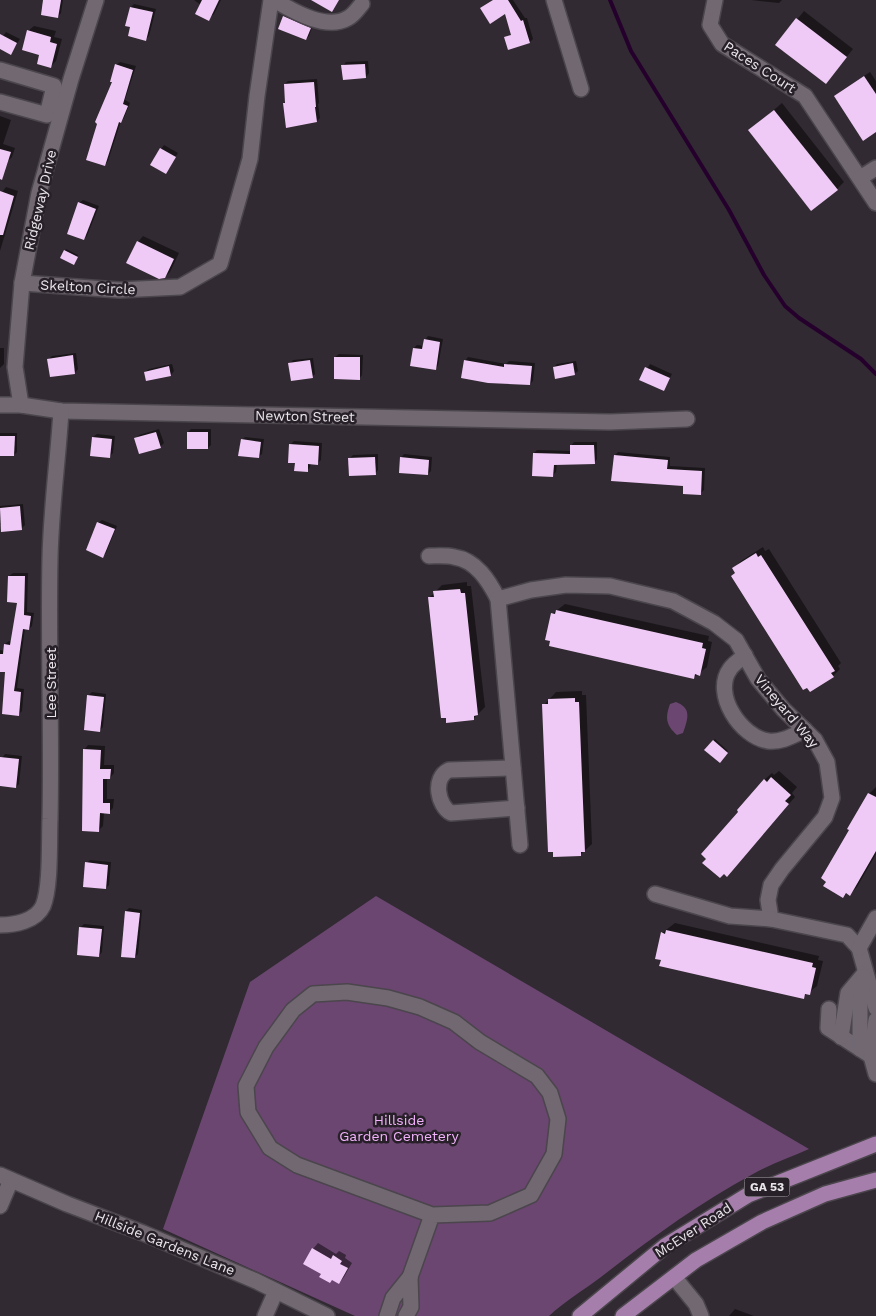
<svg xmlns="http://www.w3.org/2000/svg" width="876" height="1316" font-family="'Work Sans',sans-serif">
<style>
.green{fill:#6b4671}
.shadow{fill:#0007}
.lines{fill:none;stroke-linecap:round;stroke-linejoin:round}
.stream{stroke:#26002d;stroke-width:4}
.building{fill:#f0caf6}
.minor-casing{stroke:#4b454c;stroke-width:18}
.major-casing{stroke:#4b454c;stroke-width:18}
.minor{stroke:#716872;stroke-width:15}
.major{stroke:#a57eab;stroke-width:15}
.labels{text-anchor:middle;stroke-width:5;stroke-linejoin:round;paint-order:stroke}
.shield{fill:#272028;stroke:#b0aab0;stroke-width:1}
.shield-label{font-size:12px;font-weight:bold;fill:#eae5eb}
.street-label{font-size:14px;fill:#eae5eb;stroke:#272028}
.park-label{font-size:14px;fill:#f2b3fc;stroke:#272028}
</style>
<rect width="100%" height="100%" fill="#312a32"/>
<g class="green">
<path d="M676 702C692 708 688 719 683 733L677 735C666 725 665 718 670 704Z"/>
<path d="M376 896 809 1149C791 1157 771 1164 753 1174 699 1203 650 1239 601 1277 584 1290 565 1301 549 1316H355L163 1229 250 982Z"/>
</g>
<g class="shadow">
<path d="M44 0H63L61 13 58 17Z"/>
<path d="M194 0H221L214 14 208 19 201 5Z"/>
<path d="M493 0H513L525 18H527L533 39 530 42 505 38 512 34 506 12Z"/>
<path d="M751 0H782L779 3Z"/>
<path d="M134 4 156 9 149 36 146 39 132 26 131 7Z"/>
<path d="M804 11 853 49 826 82 777 44Z"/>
<path d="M288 13 313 25 309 36 306 39 284 17Z"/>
<path d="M34 26 56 31 54 37 62 39 56 61 51 66 41 54 28 31Z"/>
<path d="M6 32 20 39 11 53 0 48V40Z"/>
<path d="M368 61 369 73 366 77 343 66 346 62Z"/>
<path d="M120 62 136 66 125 100 130 103 124 118 121 121 108 161 105 165 114 82 116 65Z"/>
<path d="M870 72 876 81V131L836 97 841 91Z"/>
<path d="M317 79 319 103 318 104 320 118 317 121 284 103 286 101 285 84 288 81Z"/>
<path d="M782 103 844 182 837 189 749 131Z"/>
<path d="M0 116 11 120 3 144 15 148 12 157 7 162 0 160Z"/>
<path d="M164 145 178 153 165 173 161 149Z"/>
<path d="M6 187 18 191 0 251V195Z"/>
<path d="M83 200 99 206 87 236 84 239 79 203Z"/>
<path d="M143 236 179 253 170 272 165 277 138 242Z"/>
<path d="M66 249 78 255 75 263 61 258Z"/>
<path d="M428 336 443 339 438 366 435 369 412 365 414 348 417 345 424 346 425 340Z"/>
<path d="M0 348H4V364L0 368Z"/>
<path d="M76 353 78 369 75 373 49 359 52 356Z"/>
<path d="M339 354 363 355 362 375 359 379 335 357Z"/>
<path d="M468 357 506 364 509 361 535 363 533 381 530 384 465 361Z"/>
<path d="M313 358 315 374 312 377 290 364 293 360Z"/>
<path d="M576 361 578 371 574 374 554 367 557 364Z"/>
<path d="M172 364 174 371 171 375 145 372 149 369Z"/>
<path d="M650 364 672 374 664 389 641 379Z"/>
<path d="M159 429 164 443 160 447 136 439 139 435Z"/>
<path d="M191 429H211V445L208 448 188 432Z"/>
<path d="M0 433H17V452L14 455H0Z"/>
<path d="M97 434 115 436 113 453 110 456 93 437Z"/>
<path d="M245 437 264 439 262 454 258 457 242 440Z"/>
<path d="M294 441 322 443 321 460 317 464 311 463 310 467 307 471 296 462 289 461 291 444Z"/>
<path d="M574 442H597V459L594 463H557L556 472 553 475 534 453 537 450 571 451V446Z"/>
<path d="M618 452 670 457V466L705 468 704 490 700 494 684 485 615 455Z"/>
<path d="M378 454V470L375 474 350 458 353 455Z"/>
<path d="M404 454 432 457 431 471 428 474 401 458Z"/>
<path d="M23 504 25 525 21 529 0 525V506Z"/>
<path d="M102 520 117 526 106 553 103 556 98 523Z"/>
<path d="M763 547 765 551 769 549 841 663 838 666 840 669 833 676 734 568 741 561Z"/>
<path d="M13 573H28L27 612 34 613 32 626 29 629 25 628 17 688 24 689 22 711 19 714 6 671 0 670V650L5 651V644L9 641 12 642 18 601 9 576Z"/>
<path d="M467 582V586H471L485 707 473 719 429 598 442 585Z"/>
<path d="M565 604 709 636 708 641 712 642 707 667 693 678 552 614Z"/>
<path d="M582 691V695H586L592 844 580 855 544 705 556 692Z"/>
<path d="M92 692 106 694 103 727 100 730 88 696Z"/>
<path d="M715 739 728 751 719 761 706 749Z"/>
<path d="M88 745 105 746 104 765H114V773L110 778H107V799H114L113 808 109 812H104L103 826 99 830 84 750Z"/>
<path d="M5 754 22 756 19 784 16 787 0 785 2 758Z"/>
<path d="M779 771 797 787 792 793 795 797 734 868 764 780 772 773 774 775Z"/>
<path d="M876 787V854L857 887 850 894 847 893 843 897 869 794Z"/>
<path d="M90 860 111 862 109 885 106 888 87 863Z"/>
<path d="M129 908 142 910 138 954 135 957 126 911Z"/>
<path d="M675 923 819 956 818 960 823 961 817 986 803 997 662 933Z"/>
<path d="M84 924 104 926 102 952 99 956 80 928Z"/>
<path d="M318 1243 336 1254 339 1251 346 1255 345 1258 352 1263 344 1277 339 1283 323 1273 313 1249Z"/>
<path d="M735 1309 754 1316H729Z"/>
</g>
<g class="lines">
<path class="stream" d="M610 0 631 51 729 210 764 275 785 306 799 318 861 359 876 374"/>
</g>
<g class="building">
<path d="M43 0H61L58 18 41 15Z"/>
<path d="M202 0H219L209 21 195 14Z"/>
<path d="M311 0H339L332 12Z"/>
<path d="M493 0H508L521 21 523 20 530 43 508 50 504 37 511 35 505 14 490 24 480 8Z"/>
<path d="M130 7 153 12 146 41 128 36 130 27 125 26Z"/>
<path d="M283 16 311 28 306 40 278 29Z"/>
<path d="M796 18 847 57 826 84 775 45Z"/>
<path d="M27 30 51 37 50 42 57 44 51 68 37 64 39 55 22 50Z"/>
<path d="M0 34 17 43 11 55 0 49Z"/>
<path d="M115 64 133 70 123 104 128 106 121 123 119 122 105 166 86 160 97 124 95 122 112 82H110Z"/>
<path d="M365 64 366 78 343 80 341 65Z"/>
<path d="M864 76 876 94V132L863 141 834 96Z"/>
<path d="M314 82 316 107H315L317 122 286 128 283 103H285L284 84Z"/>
<path d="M774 110 838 190 811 211 748 130Z"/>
<path d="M160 148 176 157 166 174 150 165Z"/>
<path d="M0 149 11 152 2 180 0 179Z"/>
<path d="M0 191 14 196 3 235H0Z"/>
<path d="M78 202 96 209 84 240 67 234Z"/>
<path d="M137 241 174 259 165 278 159 279 126 263Z"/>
<path d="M64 250 78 257 74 265 60 258Z"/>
<path d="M424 339 440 342 436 370 410 366 413 348 422 349Z"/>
<path d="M73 355 75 374 50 377 47 359Z"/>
<path d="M334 357H360V380L334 379Z"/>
<path d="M310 360 313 378 291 381 288 363Z"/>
<path d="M464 360 504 367V364L532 366 530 385 488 383 461 378Z"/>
<path d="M573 363 575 375 555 379 553 367Z"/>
<path d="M169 366 171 376 146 381 144 372Z"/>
<path d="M645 367 670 378 664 391 639 380Z"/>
<path d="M156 432 161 448 139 454 134 438Z"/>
<rect x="187" y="432" width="21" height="17"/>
<path d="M0 436H15L14 456H0Z"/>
<path d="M92 437 112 439 110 458 90 456Z"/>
<path d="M241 439 261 442 259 458 238 456Z"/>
<path d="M289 444 319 446 318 465 308 464V472L294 471 295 463H288Z"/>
<path d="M570 445H594L595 464 554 465 553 477 532 476 533 453 570 454Z"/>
<path d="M614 455 668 460 667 469 702 471 701 495 683 494V486L611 481Z"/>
<path d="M375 457 376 475 349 476 348 458Z"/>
<path d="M400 457 429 460 428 475 399 473Z"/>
<path d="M20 506 22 530 1 532 0 508Z"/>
<path d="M97 522 115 529 103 558 86 550Z"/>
<path d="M756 553 758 557 761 555 835 671 831 673 834 677 810 692 807 688 803 690 731 576 735 573 732 568Z"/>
<path d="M8 576H25L24 615 31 616 29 630 23 629 14 691 21 692 19 716 2 714 5 672H0V654H3L4 644 10 645 17 603 7 602Z"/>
<path d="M460 589 461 593H465L478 715 474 716V720L446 723V718H441L428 597H434L433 591Z"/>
<path d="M556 610 703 643 702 648 706 649 700 676 695 674 694 679 549 646 550 641 545 640 551 613 555 614Z"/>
<path d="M87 695 104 697 100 732 84 730Z"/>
<path d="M575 698V702H579L585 852H581V856L553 857V852H548L542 704H548V699Z"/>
<path d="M713 740 728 753 720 763 704 750Z"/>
<path d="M83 749 101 750 100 769H111L110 779H103V803H110V814L100 813 99 832 82 831Z"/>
<path d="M0 757 19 759 16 788 0 786Z"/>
<path d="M771 777 791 795 785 801 789 804 727 877 724 874 720 878 702 863 706 859 701 854 738 812 737 810 764 779 767 782Z"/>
<path d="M868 793 876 797V851L850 896 846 893 843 898 823 886 826 882 821 878 849 830 847 829Z"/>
<path d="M85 862 108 865 106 889 83 887Z"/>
<path d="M125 911 140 913 135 958 121 957Z"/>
<path d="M79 927 102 929 99 957 77 955Z"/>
<path d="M666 930 813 963 812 967 816 968 810 995 805 994 804 999 659 966 661 960 655 959 661 932 665 934Z"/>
<path d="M312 1248 331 1259 333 1255 342 1261 340 1264 348 1268 339 1284 332 1280 330 1283 319 1277 321 1274 303 1264Z"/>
</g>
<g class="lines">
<defs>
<g id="minor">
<path d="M274 0C293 11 326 31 348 18 354 15 358 8 362 4"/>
<path d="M554 0 581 89"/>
<path d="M715 0 710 25 722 44 805 96 876 203"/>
<path d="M0 70 54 86 47 115 0 102"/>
<path d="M860 178 876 168"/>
<path d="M22 283 119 290 180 287 220 264 250 159 257 96 271 0"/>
<path d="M0 405H21L61 411 610 422 687 419"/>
<path d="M21 405 15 367 22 283 39 193 71 79 96 0"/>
<path d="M429 556C437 556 446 555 454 557 476 560 489 581 498 599"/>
<path d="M745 655C740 660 733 664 730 669 712 694 741 737 768 741 781 743 794 735 805 730"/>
<path d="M513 768 449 770C432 778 438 806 451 813L517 808"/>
<path d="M520 845 498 599 531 590 566 585 610 586 673 601 714 623 736 640 758 679 783 709 815 740 827 762 832 798 825 817 782 869 771 885 768 900 771 919 847 935 859 948 876 1008"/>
<path d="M655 894 730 916 771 919"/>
<path d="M0 925C15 925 36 921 43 906 51 887 49 841 50 819 52 732 48 645 50 558 51 509 58 460 61 411"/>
<path d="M859 948 876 918"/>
<path d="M829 1009 828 1028 871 1056 876 1055"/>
<path d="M876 1020 871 1056 876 1074"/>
<path d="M841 1037 848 993 864 974"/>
<path d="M860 1049V1004L864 977"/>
<path d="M0 1175 67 1204 143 1233 256 1281 327 1316"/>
<path d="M0 1206 11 1180"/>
<path d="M410 1277 432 1215 297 1165 270 1148 248 1112 246 1086 266 1047 293 1010 313 994 347 992 388 998 420 1007 454 1022 480 1042 537 1076 550 1093 558 1119 554 1154 531 1195 490 1213 432 1215"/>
<path d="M674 1277 696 1304 701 1316"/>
<path d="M265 1316 276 1291"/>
<path d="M387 1316 393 1298 410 1277 411 1307 406 1316"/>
</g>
<g id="major">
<path d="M580 1316 665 1246 748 1195 876 1144"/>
<path d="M623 1316 696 1260 762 1222 825 1194 876 1180"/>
</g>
</defs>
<use href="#minor" class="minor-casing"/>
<use href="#major" class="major-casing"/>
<use href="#minor" class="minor"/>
<use href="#major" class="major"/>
</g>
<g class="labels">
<rect class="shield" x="744.5" y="1177.5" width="45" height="19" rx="4"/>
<g class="shield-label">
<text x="767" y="1191">GA 53</text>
</g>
<g class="street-label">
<text transform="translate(760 67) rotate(33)" y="5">Paces Court</text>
<text transform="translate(40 200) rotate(-77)" y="5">Ridgeway Drive</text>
<text transform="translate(88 287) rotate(3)" y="5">Skelton Circle</text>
<text transform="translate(305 416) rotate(1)" y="5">Newton Street</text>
<text transform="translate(51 683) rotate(-90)" y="5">Lee Street</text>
<text transform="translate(787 711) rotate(50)" y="5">Vineyard Way</text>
<text transform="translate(693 1230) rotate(-33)" y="5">McEver Road</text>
<text transform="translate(165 1243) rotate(22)" y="5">Hillside Gardens Lane</text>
</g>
<g class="park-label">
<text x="399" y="1125">Hillside<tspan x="399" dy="16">Garden Cemetery</tspan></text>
</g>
</g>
</svg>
